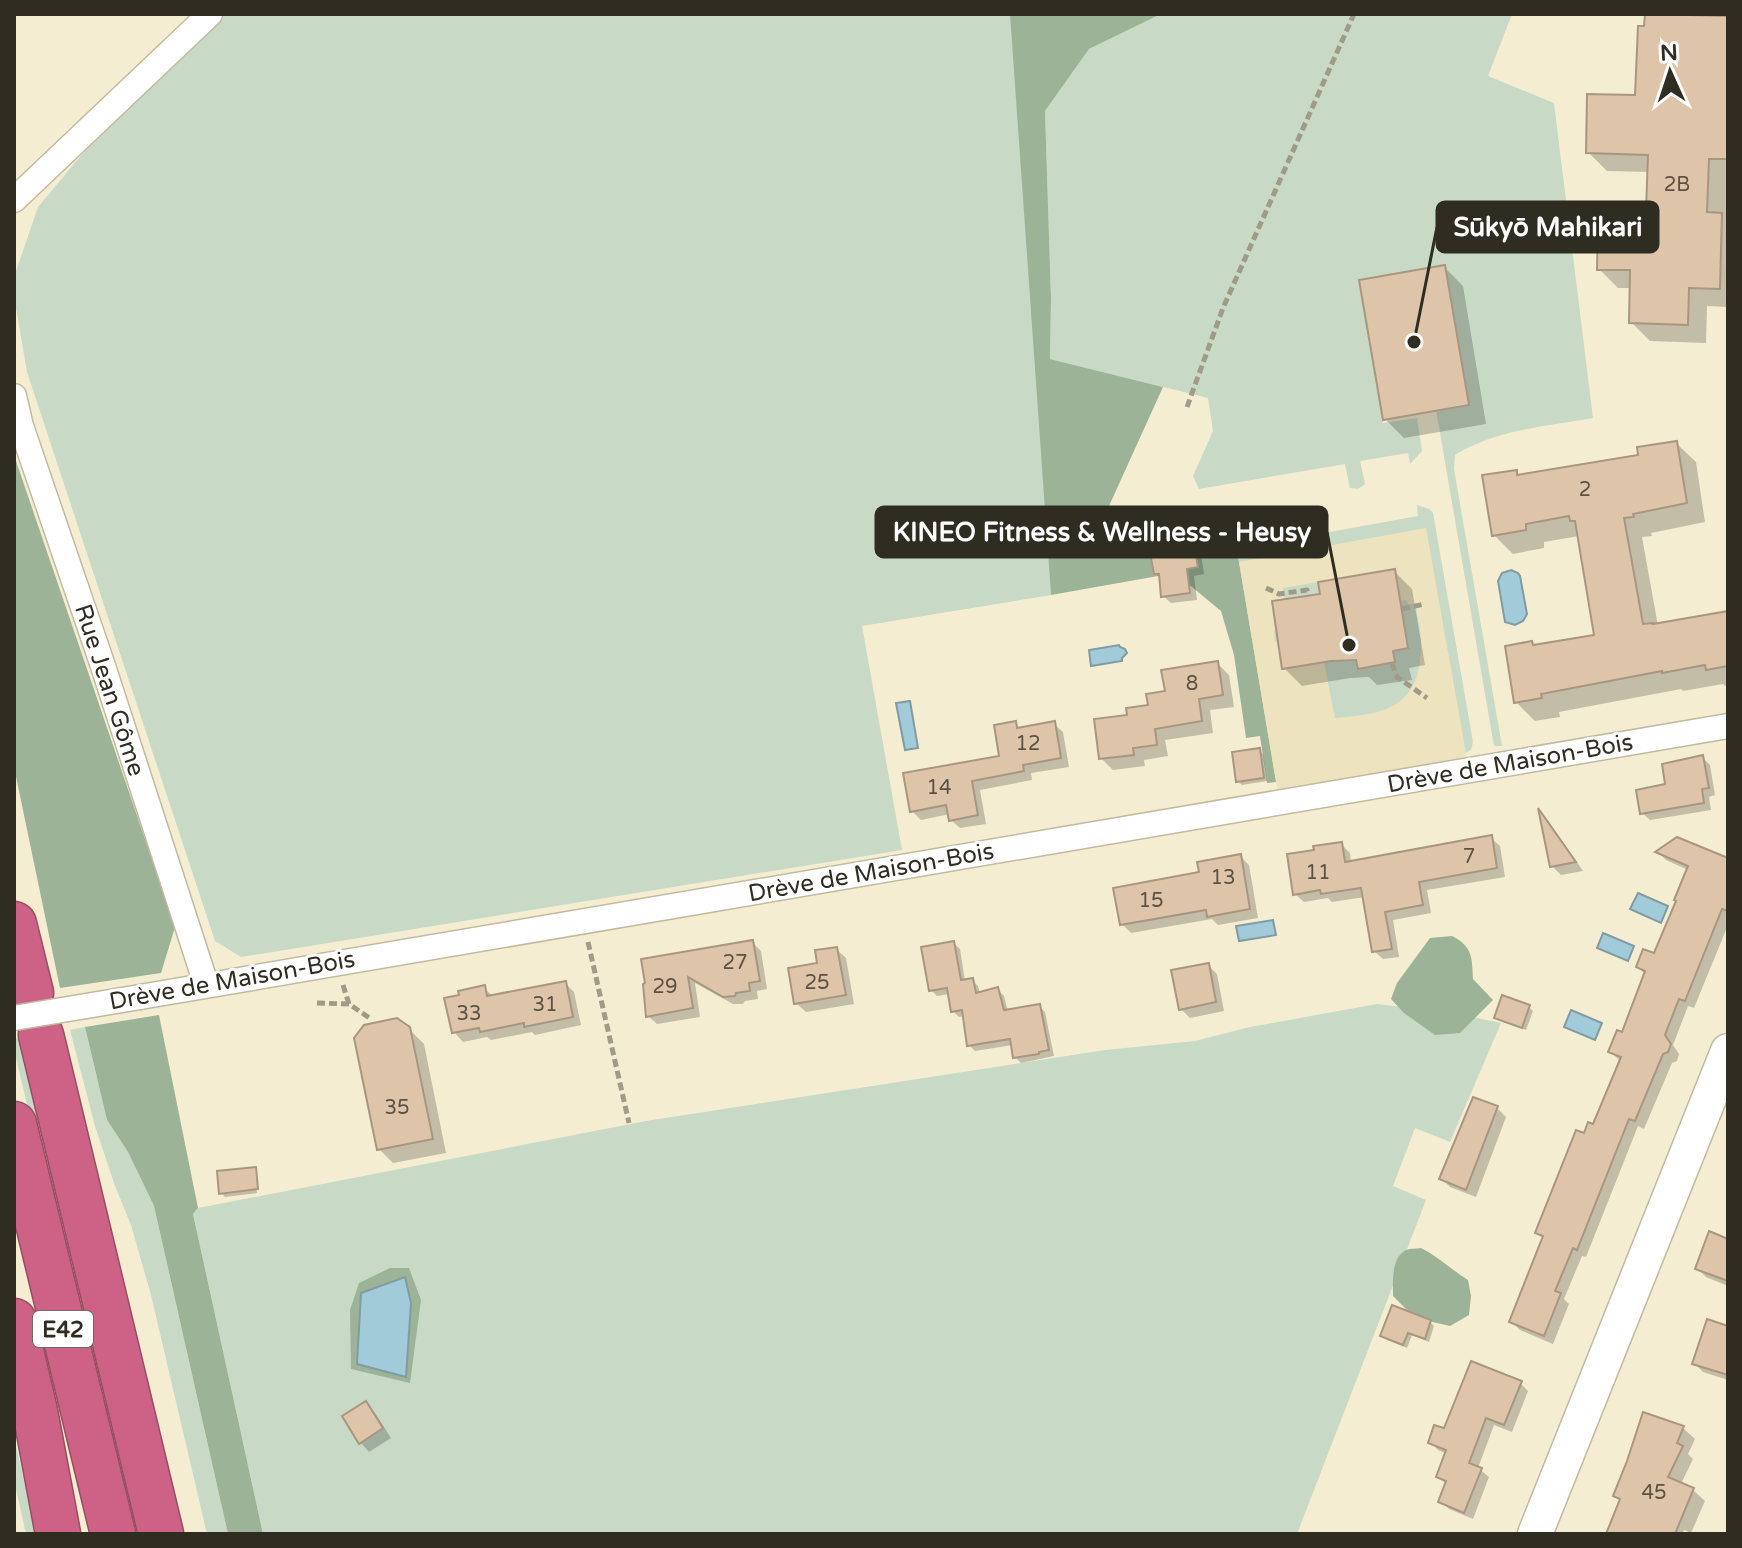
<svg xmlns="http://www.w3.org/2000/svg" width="1742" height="1548" font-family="'Varela Round',sans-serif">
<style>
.green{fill:#c8dac5}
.forest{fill:#9cb397}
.sand{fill:#ede3be;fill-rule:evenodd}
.water{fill:#a2cbd9;stroke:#809ba2;stroke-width:2}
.shadow{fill:#0003}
.building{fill:#dec5a9;stroke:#a99681;stroke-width:2}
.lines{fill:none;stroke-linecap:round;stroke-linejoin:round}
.minor-casing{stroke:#c1baa0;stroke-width:27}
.secondary-casing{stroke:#c1baa0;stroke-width:37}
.motorway-casing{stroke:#964e63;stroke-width:47}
.path{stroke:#a09b87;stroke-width:5;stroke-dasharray:8 4;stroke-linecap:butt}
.minor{stroke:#fff;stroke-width:24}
.secondary{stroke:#fff;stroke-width:34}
.motorway{stroke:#ce6186;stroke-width:44}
.minor-bridge-casing{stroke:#c1baa0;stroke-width:27;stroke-linecap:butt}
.minor-bridge{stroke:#fff;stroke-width:24}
.labels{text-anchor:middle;stroke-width:6;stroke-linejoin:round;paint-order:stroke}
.number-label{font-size:20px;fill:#5b5244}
.shield{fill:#fff;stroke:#6d6b64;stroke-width:2}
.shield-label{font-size:22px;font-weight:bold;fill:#2f2c22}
.street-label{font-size:24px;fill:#2f2c22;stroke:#fff}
.leader{fill:none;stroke:#2f2c22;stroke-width:3}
.callout-dot{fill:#2f2c22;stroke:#fff;stroke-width:3}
.callout{fill:#2f2c22;stroke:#2f2c22;stroke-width:3}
.callout-label{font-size:26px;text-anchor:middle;font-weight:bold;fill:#fff}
</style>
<rect width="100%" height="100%" fill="#f4edd2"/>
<g class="green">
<path d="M226 14H1013L1051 595 862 626 902 850 241 957 215 941 27 372 14 296V277L38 207 105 127Z"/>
<path d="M1161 14H1512L1488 76 1554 103 1593 418C1548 426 1494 430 1455 455L1454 469 1502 746H1494L1436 410 1445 265 1359 280 1383 423 1417 418 1422 451 1410 464 1408 453 1360 461 1365 484 1358 489 1350 488 1345 464 1199 489 1193 476 1213 431 1208 398 1050 359 1051 298 1045 111 1089 49Z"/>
<path d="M1417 505 1429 509 1433 513 1473 742 1471 750 1465 753 1277 785 1239 562 1235 549 1418 516Z"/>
<path d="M1377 1004 1453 1013 1501 1023 1450 1142 1415 1128 1393 1186 1426 1200 1297 1534H263L193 1214 198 1208 646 1121 1105 1050 1195 1041 1250 1027Z"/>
<path d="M85 1027 107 1120 128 1152 154 1206 228 1534H207L151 1295 131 1225 115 1186 95 1126 70 1030Z"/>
<path d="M22 1038 141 1534H130L14 1050V1039Z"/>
<path d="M14 1438 37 1534H26L14 1480Z"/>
</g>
<g class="forest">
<path d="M1010 14H1161L1089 49 1045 111 1051 298 1050 359 1163 387 1109 506 1107 522 1127 532 1180 523 1184 547 1194 546 1196 556 1235 549 1239 562 1276 782 1267 783 1260 736 1246 738 1234 655 1221 611 1175 573 1051 595Z"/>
<path d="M14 455 175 927 161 973 60 988 14 767Z"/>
<path d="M1452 936C1473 946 1472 959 1473 979L1493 1000 1460 1033 1435 1035 1404 1013 1391 999 1397 983 1430 938Z"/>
<path d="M159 1015 198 1208 193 1214 263 1534H228L154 1206 128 1152 107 1120 85 1027Z"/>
<path d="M1421 1248C1437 1256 1452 1270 1468 1280L1471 1296 1469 1315 1450 1326 1415 1318 1393 1296C1393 1282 1391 1258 1406 1250 1411 1248 1416 1249 1421 1248Z"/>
<path d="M390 1268H409L421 1300 410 1383 351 1369 350 1310 359 1283Z"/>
</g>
<path class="sand" d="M1426 528 1467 759 1278 792 1239 562ZM1395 569 1400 601 1406 600 1408 604H1416C1417 618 1422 633 1421 648 1419 708 1385 714 1335 718L1324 662 1282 669 1278 642H1275L1274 631 1276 630 1272 602 1284 599 1283 588Z"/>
<g class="water">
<path d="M1511 570 1518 573 1520 576 1527 614 1523 621 1515 625 1505 622 1498 581 1502 573Z"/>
<path d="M1119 645 1120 647 1125 649 1127 653 1122 658V661L1091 666 1089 650Z"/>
<path d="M910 701 918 748 905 750 896 703Z"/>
<path d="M1638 893 1668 906 1661 923 1630 909Z"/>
<path d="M1273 920 1276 935 1239 941 1236 926Z"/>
<path d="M1603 933 1634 946 1628 961 1597 948Z"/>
<path d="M1571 1010 1602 1023 1595 1040 1564 1027Z"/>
<path d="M405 1277 411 1303 406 1377 357 1364 361 1293Z"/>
</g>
<g class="shadow">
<path d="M1728 18V177L1726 219 1728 221V307L1707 306 1706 343 1650 341 1631 322 1632 288H1618L1599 269 1648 212 1649 172 1607 171 1588 152 1637 97Z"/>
<path d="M1444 267 1463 286 1486 424 1404 438 1385 419Z"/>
<path d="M1676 443 1696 462 1705 522 1651 533 1652 536 1642 537 1658 626 1728 615V688L1723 684 1683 691 1681 689 1559 712 1560 717 1535 721 1516 702 1532 643 1536 647 1596 636 1579 536 1544 542V548L1513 554 1494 535 1516 472 1521 477 1640 457Z"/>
<path d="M1193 548 1201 555 1204 574 1194 576 1197 600 1171 603 1163 596 1161 579 1156 574Z"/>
<path d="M1394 571 1412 589 1425 665 1409 668 1412 680 1377 685 1369 677 1350 678 1302 686 1284 668 1322 595Z"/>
<path d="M1217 663 1229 675 1234 707 1210 710 1213 733 1165 740 1168 756 1144 760 1145 766 1113 770 1101 758 1129 717 1150 706 1167 692Z"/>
<path d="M1015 723 1021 729 1054 724 1063 732 1069 767 1031 773 1032 780 980 790 986 824 960 828 951 820 950 814 921 820 912 811 1001 757Z"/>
<path d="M1259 750 1263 754 1267 781 1242 785 1238 781Z"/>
<path d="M1702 757 1710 765 1715 795 1709 797 1711 810 1650 820 1642 813 1668 786Z"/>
<path d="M1542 814 1547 819 1583 871 1561 875 1552 866Z"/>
<path d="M1491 838 1500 846 1505 877 1427 890 1431 913 1393 920 1399 957 1383 959 1374 951 1365 897 1332 902 1328 898 1304 902 1295 894 1341 844 1350 853 1351 863Z"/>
<path d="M1658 852 1728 860V925L1694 1008 1688 1006 1673 1045 1679 1054 1677 1061 1672 1063 1644 1129 1638 1126 1586 1257 1582 1256 1564 1299 1569 1304 1553 1344 1520 1330 1511 1321 1544 1239 1537 1233 1585 1136 1594 1126 1620 1061 1611 1052 1623 1034 1645 974 1638 967 1655 956 1688 870 1666 860Z"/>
<path d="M1240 856 1249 865 1258 918 1218 925 1212 919 1131 933 1122 924Z"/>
<path d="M752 942 761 951 767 989 757 991 758 999 745 1001 743 1004H733L695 983 700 1017 657 1024 648 1016 645 985Z"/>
<path d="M954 943 960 949 965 981 972 980 978 986 980 994 998 990 1004 996 1008 1012 1039 1006 1045 1012 1054 1056 1021 1063 1015 1057 1013 1045 975 1051 969 1045 965 1016 959 1017 953 1011 950 994 937 996 931 990Z"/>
<path d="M836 949 846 958 854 1004 806 1012 796 1003Z"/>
<path d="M1208 965 1217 974 1224 1011 1190 1018 1181 1009Z"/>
<path d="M565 983 574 992 581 1025 535 1035 532 1032 491 1040 487 1037 463 1042 454 1032 484 988 494 997Z"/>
<path d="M1529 1007 1533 1011 1526 1030 1500 1021 1496 1017Z"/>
<path d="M409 1029 424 1044 446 1153 393 1163 379 1149Z"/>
<path d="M1497 1108 1506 1117 1476 1197 1450 1187 1441 1178Z"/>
<path d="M255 1169 257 1170H254L257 1193 225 1197 221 1193Z"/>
<path d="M1728 1241V1286L1706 1277 1697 1268Z"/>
<path d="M1430 1322 1434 1326 1429 1342 1412 1335 1407 1348 1387 1340 1383 1336Z"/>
<path d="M1728 1328V1380L1703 1372 1694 1363Z"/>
<path d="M1520 1383 1528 1391 1512 1432 1494 1425 1478 1468 1489 1477 1473 1519 1449 1509 1441 1501 1447 1485 1438 1476 1447 1454 1438 1450 1430 1442Z"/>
<path d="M366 1403 375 1413 391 1438 369 1452 360 1442Z"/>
<path d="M1644 1415 1683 1428 1695 1439 1688 1454 1693 1459 1681 1484 1693 1490 1705 1501 1691 1533 1684 1530 1682 1534H1608L1621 1502 1615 1495Z"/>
</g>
<g class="building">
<path d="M1645 14 1728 16V159H1709L1707 212 1722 213 1720 289 1689 288 1688 325 1629 323 1630 270H1597L1598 209 1646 210 1648 155 1586 153 1587 94 1635 95 1638 26H1644Z"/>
<path d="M1445 265 1469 405 1383 420 1359 280Z"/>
<path d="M1677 441 1687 503 1633 514 1634 517 1624 518 1643 624 1653 623V624L1728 611V666L1706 670 1705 665 1662 673V671L1541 694 1542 698 1514 703 1505 646 1532 641 1533 645 1594 635 1575 521H1570L1569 516 1526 524V530L1492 536 1482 475 1517 470V475L1638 455 1637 447Z"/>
<path d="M1194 546 1198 567 1187 569 1190 593 1161 597 1159 574H1154L1150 553Z"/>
<path d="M1395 569 1408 648 1393 651 1395 662 1358 669 1356 660 1331 661 1282 669 1272 601 1320 594 1318 582Z"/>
<path d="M1218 661 1223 695 1199 699 1202 721 1155 729 1157 745 1133 748 1134 755 1099 759 1094 719 1127 715 1126 708 1148 705 1146 694 1165 691 1161 670Z"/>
<path d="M1016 721 1017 728 1055 721 1061 758 1023 765 1024 771 972 781 978 815 949 821 946 805 910 812 903 773 999 756 994 725Z"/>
<path d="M1260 748 1264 778 1236 782 1232 752Z"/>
<path d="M1703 755 1709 788 1702 789 1704 803 1640 814 1636 790 1665 784 1662 764Z"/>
<path d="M1538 808 1576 862 1550 867Z"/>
<path d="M1492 835 1497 868 1419 882 1423 905 1385 912 1392 949 1372 952 1361 888 1321 894 1320 890 1293 895 1287 854 1314 850 1313 846 1342 842 1345 862Z"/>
<path d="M1677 837 1728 858V911L1722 909 1685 1001 1679 999 1665 1035 1671 1044 1668 1052 1663 1054 1635 1121 1629 1119 1577 1250 1573 1248 1555 1291 1561 1293 1544 1336 1509 1322 1543 1236 1535 1233 1576 1130 1584 1133 1588 1122 1593 1124 1621 1057 1608 1052 1617 1030 1622 1032 1645 971 1636 967 1643 949 1654 953 1676 901 1674 900 1688 866 1655 852Z"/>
<path d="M1241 854 1250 909 1207 917 1206 910 1120 925 1113 888 1199 872 1197 862Z"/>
<path d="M753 940 760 981 749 983 750 991 736 993 735 996 723 997 688 977 693 1008 646 1017 643 984 645 983 641 959Z"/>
<path d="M954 941 961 980 973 978 976 993 998 987 1004 1010 1040 1004 1049 1050 1039 1052V1054L1013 1058 1010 1039 967 1046 962 1010 951 1012 947 988 929 991 921 947Z"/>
<path d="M837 947 846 995 794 1004 788 968 817 963 815 950Z"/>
<path d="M1209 963 1216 1002 1179 1010 1171 970Z"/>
<path d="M566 981 573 1017 524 1027V1023L480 1032 479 1028 452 1033 444 998 459 995 458 991 485 985 487 996Z"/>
<path d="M1502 995 1530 1005 1522 1028 1494 1018Z"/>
<path d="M397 1018 410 1027 433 1139 377 1150 354 1038 364 1025Z"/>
<path d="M1473 1097 1498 1106 1466 1190 1439 1179Z"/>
<path d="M256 1167 258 1189 219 1194 217 1171Z"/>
<path d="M1709 1231 1728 1239V1281L1695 1269Z"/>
<path d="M1392 1305 1431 1320 1425 1339 1408 1333 1403 1345 1380 1336Z"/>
<path d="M1707 1319 1728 1326V1375L1692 1364Z"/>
<path d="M1471 1361 1522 1381 1504 1425 1486 1418 1469 1463 1482 1468 1464 1513 1438 1502 1446 1481 1436 1477 1446 1450 1428 1443 1434 1425 1444 1428Z"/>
<path d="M366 1401 383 1428 359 1444 342 1416Z"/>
<path d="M1643 1412 1684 1426 1677 1443 1683 1446 1668 1477 1694 1488 1675 1534H1606L1620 1499 1613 1496 1627 1461Z"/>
</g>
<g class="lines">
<defs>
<g id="minor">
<path d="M14 200 210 14"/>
<path d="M14 396 21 426 103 666 206 984"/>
<path d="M140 997 1728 726"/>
</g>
<path id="secondary" d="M1535 1534 1728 1051"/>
<g id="motorway">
<path d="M14 924 31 993"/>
<path d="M41 1035 161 1534"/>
<path d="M14 1124 113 1534"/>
<path d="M14 1321 35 1411 58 1534"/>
</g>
</defs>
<use href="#minor" class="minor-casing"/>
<use href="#secondary" class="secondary-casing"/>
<use href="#motorway" class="motorway-casing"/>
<g class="path">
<path d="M1187 407 1223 308 1354 14"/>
<path d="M1266 588 1279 594 1307 590 1308 596"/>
<path d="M1402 609 1424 604"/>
<path d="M1392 663 1397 677 1427 698"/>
<path d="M588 942 629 1123"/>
<path d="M343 985 349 1004"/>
<path d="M317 1003 349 1004 371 1019"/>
</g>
<use href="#minor" class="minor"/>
<use href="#secondary" class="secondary"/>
<use href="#motorway" class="motorway"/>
<defs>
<path id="minor-bridge" d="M14 1018 140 997"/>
</defs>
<use href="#minor-bridge" class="minor-bridge-casing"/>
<use href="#minor-bridge" class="minor-bridge"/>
</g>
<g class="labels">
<g class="number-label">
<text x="1677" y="191">2B</text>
<text x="1585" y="496">2</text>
<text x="1192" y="690">8</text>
<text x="1028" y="750">12</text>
<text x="939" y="794">14</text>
<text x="1469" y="863">7</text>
<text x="1318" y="879">11</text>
<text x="1223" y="884">13</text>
<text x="1151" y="907">15</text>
<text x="735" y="969">27</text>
<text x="817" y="989">25</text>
<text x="665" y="993">29</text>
<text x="545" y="1011">31</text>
<text x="469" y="1020">33</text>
<text x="397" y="1114">35</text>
<text x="1654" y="1499">45</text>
</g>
<rect class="shield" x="33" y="1311" width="60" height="36" rx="6"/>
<g class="shield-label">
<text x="63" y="1337">E42</text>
</g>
<g class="street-label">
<text transform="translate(110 690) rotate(72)" y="8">Rue Jean Gôme</text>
<text transform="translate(1510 763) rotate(-10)" y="8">Drève de Maison-Bois</text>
<text transform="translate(871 872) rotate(-10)" y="8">Drève de Maison-Bois</text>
<text transform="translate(232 980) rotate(-10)" y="8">Drève de Maison-Bois</text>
</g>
</g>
<path class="leader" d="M1414 342L1437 227M1349 645L1327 532"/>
<g class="callout-dot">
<circle cx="1414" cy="342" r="8"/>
<circle cx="1349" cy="645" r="8"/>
</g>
<g class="callout">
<rect x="1437" y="202" width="221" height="50" rx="8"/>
<rect x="876" y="507" width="451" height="50" rx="8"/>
</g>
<g class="callout-label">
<text x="1548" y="236">Sūkyō Mahikari</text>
<text x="1102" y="541">KINEO Fitness &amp; Wellness - Heusy</text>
</g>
<rect width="1742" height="1548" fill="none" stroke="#2f2c22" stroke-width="32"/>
<g transform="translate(1670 72) rotate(357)" stroke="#ffffff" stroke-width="6" paint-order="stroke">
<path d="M0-6L14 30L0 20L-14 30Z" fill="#2f2c22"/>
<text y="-12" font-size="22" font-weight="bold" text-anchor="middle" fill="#2f2c22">N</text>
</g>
</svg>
